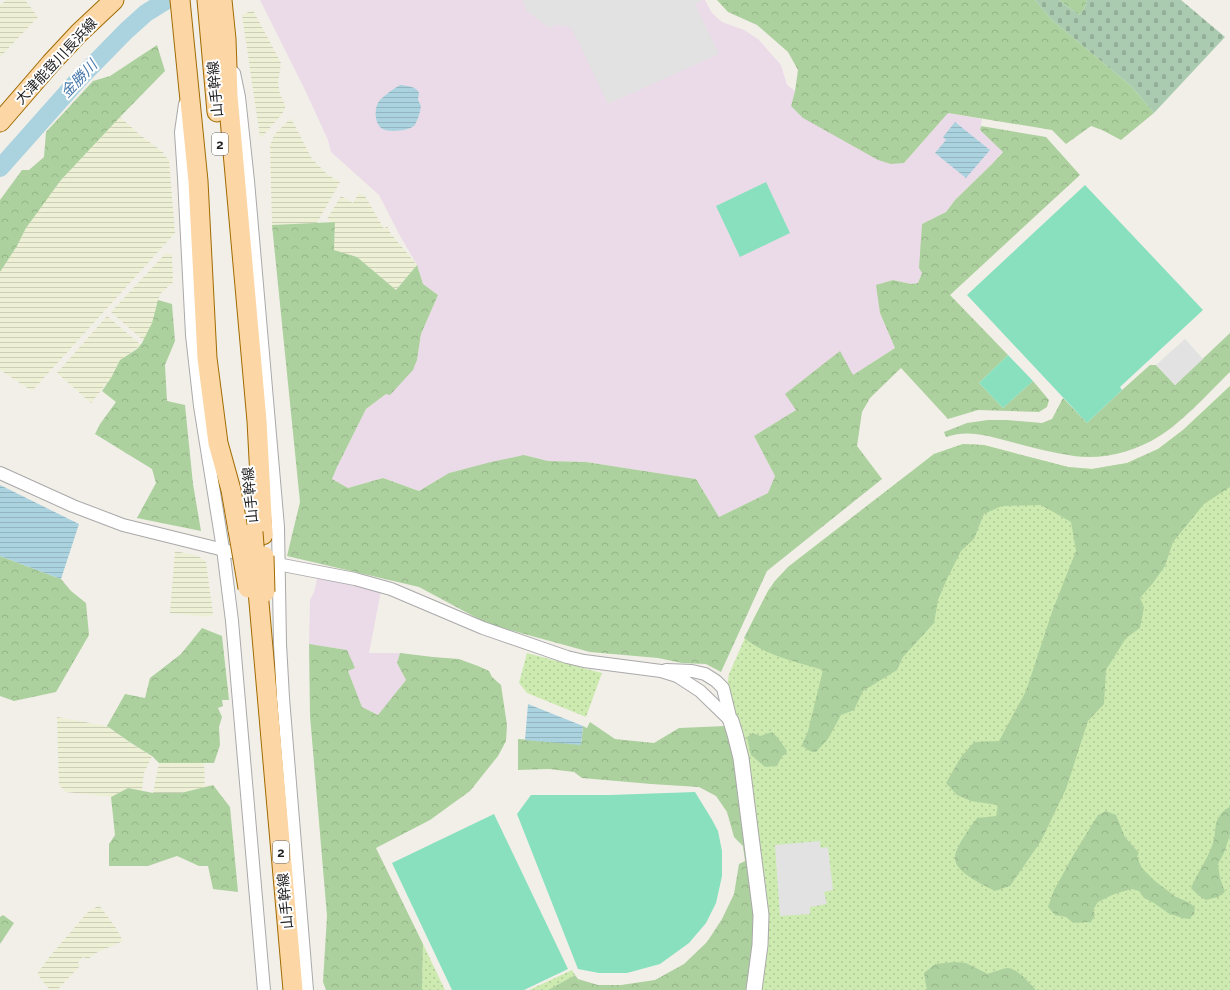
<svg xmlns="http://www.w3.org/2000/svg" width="1230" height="990" font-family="Raleway,'Noto Sans JP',sans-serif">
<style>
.industrial{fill:#ebdbe8}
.farmland{fill:url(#farmland-rules)}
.grass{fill:url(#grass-dots)}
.forest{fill:url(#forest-crowns)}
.cemetery{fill:url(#cemetery-stones)}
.pitch{fill:#88e0be}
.parking{fill:#e2e2e2}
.water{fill:url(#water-rules)}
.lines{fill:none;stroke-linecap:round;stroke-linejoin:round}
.river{stroke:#aad3df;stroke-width:18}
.minor-casing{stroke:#a9a9a9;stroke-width:14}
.tertiary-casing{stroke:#a9a9a9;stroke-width:17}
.primary-casing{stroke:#a06b00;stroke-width:21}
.minor{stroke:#fff;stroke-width:12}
.tertiary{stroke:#fff;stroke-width:15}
.primary{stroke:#fcd6a4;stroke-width:19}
.primary-bridge-casing{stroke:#a06b00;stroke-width:21;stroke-linecap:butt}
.primary-bridge{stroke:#fcd6a4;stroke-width:19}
.labels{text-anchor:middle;stroke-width:4;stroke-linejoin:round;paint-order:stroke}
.shield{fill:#fff;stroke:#646464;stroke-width:1}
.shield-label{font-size:13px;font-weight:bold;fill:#222}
.street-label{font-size:14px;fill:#222;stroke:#fff}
.water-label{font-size:15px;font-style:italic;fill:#4a7aab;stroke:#fff}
</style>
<defs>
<pattern id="farmland-rules" width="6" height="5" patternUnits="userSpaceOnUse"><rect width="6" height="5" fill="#eef0d5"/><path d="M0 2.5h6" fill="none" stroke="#ccceb7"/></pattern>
<pattern id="grass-dots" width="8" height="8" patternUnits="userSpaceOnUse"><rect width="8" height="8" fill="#cdebb0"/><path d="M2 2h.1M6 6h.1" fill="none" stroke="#b0c997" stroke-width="1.8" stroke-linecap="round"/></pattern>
<pattern id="forest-crowns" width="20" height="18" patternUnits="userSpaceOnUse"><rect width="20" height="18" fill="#add19e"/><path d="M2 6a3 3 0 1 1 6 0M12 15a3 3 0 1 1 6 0" fill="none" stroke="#95b388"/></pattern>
<pattern id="cemetery-stones" width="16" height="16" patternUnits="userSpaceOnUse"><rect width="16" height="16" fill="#aacbaf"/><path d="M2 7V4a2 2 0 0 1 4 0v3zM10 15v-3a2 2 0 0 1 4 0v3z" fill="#92ae96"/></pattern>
<pattern id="water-rules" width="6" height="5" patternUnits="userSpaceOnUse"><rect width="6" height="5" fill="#aad3df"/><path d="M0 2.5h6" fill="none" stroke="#92b5bf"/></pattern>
</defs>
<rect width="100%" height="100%" fill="#f2efe9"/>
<g class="industrial">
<path d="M260 0H705L712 13 722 22 744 30 758 39 781 65 787 85 795 91 791 106 904 163 948 113 982 119 980 130 1003 151 992 164 955 200 946 212 922 224V273L918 283 911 284 893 280 880 313 895 348 853 375 839 351 796 410 754 436 775 476 768 493 719 517 696 479 586 462 548 461 524 455 449 473 419 491 383 478 348 488 332 479 337 467 366 409 386 394 417 360 421 334 438 295 423 284 417 265 399 234 379 195 331 152 328 140 304 88Z"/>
<path d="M318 576 381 591 369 653H400L397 663 406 680 379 715 362 707 348 671 347 650 309 644 310 600 314 592Z"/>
</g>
<g class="farmland">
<path d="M7 0H25L38 17 0 57V5Z"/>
<path d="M253 10 281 63 278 83 280 94 285 105V109L282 114 262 137H260L242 15Z"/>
<path d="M120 117 140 135 163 152 164 155 169 160 175 233 32 391 0 370V272L17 246 26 228 61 180Z"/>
<path d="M291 118 312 159 328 175 340 182 317 223 272 225 270 146 274 135Z"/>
<path d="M359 193 365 196 384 229 387 226 391 234 417 265 396 290 357 257 334 250 335 222H332L327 219 341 196 353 203Z"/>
<path d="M166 253 172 255 173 282 160 294 152 323 144 341 111 312Z"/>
<path d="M107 316 141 345 120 360 111 378 91 403 57 373Z"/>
<path d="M175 551 198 556 204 560 206 562 213 614 209 617 170 613Z"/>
<path d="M57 717 107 726 130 743 152 756 144 773 142 791 128 788 111 797 66 792 59 785Z"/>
<path d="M204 762 205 787 181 793H153L159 763Z"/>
<path d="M99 905 116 928 123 941 96 953 88 959 83 957 78 962 80 966 57 990H50L37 974 50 956 87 913Z"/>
</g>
<g class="grass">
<path d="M1230 386V990H761L768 916 766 887 751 785 727 687 729 674 752 622 768 591 775 581 788 567 934 454 963 444 984 445 1068 467 1092 469 1127 463 1158 449 1183 430Z"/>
<path d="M527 653 602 673 586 717 527 693 519 683Z"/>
<path d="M423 944 445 990H422Z"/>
<path d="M572 970 575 975 548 990H529Z"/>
</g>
<g class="forest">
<path d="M717 0H1035L1052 20 1131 86 1154 113 1121 140 1102 130 1091 126 1066 144 1052 130 948 113 904 163 891 164 878 160 803 118 791 106 795 91 798 70 788 52 757 25 728 12Z"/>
<path d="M1059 0H1087L1084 9 1079 15Z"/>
<path d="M157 45 165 71 120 117 61 180 26 228 17 246 0 272V200L22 170H29L44 157 46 132 93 81 110 76Z"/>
<path d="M981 126 1046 137 1080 175 950 295 1008 355 979 383 1003 408 1033 381 1049 400 1047 407 1039 412 978 410 948 419 901 368 870 398 862 412 857 446 882 479 767 571 721 672 706 664 682 663 658 658 590 652 488 624 419 587 287 556 300 502 272 225 335 222 334 250 357 257 396 290 417 265 423 284 438 295 421 334 417 360 413 370 390 395 386 394 366 409 337 467 332 479 348 488 383 478 419 491 449 473 491 462 524 455 548 461 586 462 696 479 719 517 768 493 775 476 754 436 796 410 785 394 840 351 853 375 895 348 880 313 876 285 893 280 911 284 918 283 922 273 919 268 922 224 946 212 955 200 992 164 1003 152 980 130Z"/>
<path d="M158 300 172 304 175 341 165 365 167 401 185 405 193 484 201 531 137 518 156 483 152 469 95 434 100 424 116 402 102 391 111 378 120 360 137 349 142 343 152 323Z"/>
<path d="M1230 333V372C1209 392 1183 422 1158 437 1134 452 1102 460 1074 456 1045 452 1016 443 988 436 973 433 961 432 946 437L944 432 967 423 988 420H1007L1042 423 1052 419 1063 398 1087 423 1122 390 1150 365H1156L1175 385Z"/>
<path d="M1230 386V487L1204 504 1173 542 1165 566 1153 583 1140 598 1144 607 1140 628 1126 638 1106 670 1104 704 1088 721 1066 789 1041 841 1010 886 995 891C984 885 956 873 955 859 954 848 970 828 977 818L996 816 998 805 971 801 957 795 946 783 961 757 974 742 999 741 1026 691 1053 609 1076 551 1071 522 1041 505 1002 506 984 514 974 539 961 551 947 579 938 600 934 623 903 657 897 670 863 691 854 710 841 715 828 739 816 752C809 752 806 749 802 745L808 731 823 670C796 662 767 656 744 638L768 591 775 581 788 567 934 454 963 444 984 445 1068 467 1092 469 1127 463 1158 449 1183 430Z"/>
<path d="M0 556 61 579 71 591 86 603 89 635 56 692 14 701 0 696Z"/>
<path d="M202 628 222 636 229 700H222L223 706 218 708 222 717 219 727 220 745 214 763H159L152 756 131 743 107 726 125 694 145 698 150 678 181 654Z"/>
<path d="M309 644 347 650 355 668 348 671 362 707 378 715 406 680 397 663 400 653 433 657 459 659 478 666 489 671 492 677 501 685 507 725 506 741 498 756 470 791 430 820 376 848 423 944 422 990H326L323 982 327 916 310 716Z"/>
<path d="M590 722 615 739 654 743 679 728 726 726 733 743 752 888 754 932 746 990H548L575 975 578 979 598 985H621L655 980 684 964 707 942 722 919 734 894 739 864 745 861 743 846 734 837 727 812 716 796 699 787 651 784 582 778 574 772 549 769 518 770V739L581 744 583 726 587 728Z"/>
<path d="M772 732 778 738 787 751 786 754 782 756 777 766 765 767 751 755 747 737 753 733 760 736Z"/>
<path d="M213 785 230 807 238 892 213 889 208 866H199L177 856 148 866H109V844L115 835 111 797 128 788 153 793H181Z"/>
<path d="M1230 807V835L1224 853 1218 864 1220 878 1225 892 1218 897 1206 900 1199 896 1191 888C1197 873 1211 854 1214 839 1216 831 1214 825 1219 817 1221 813 1225 809 1230 807Z"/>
<path d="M1106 811 1116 815 1125 837 1139 853 1137 857 1142 868 1155 881 1176 897 1188 902 1195 907 1194 914 1189 919 1182 918 1168 913 1154 903 1144 898 1139 891 1132 889 1114 894 1098 902 1093 910 1095 915 1091 922 1073 923 1066 917 1055 915 1048 907 1054 890 1074 854 1098 815Z"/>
<path d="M3 915 14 923 0 944V917Z"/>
<path d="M955 962 966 963 988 974C994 972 1001 969 1007 968 1018 968 1029 983 1036 990H927L924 973 935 964Z"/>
</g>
<path class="cemetery" d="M1035 0H1059L1079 15 1084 9 1087 0H1181L1225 37 1154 113 1131 86 1052 20Z"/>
<g class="pitch">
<path d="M766 182 790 233 740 257 716 206Z"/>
<path d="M1085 185 1203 310 1120 387 1122 390 1087 423 967 295Z"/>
<path d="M1008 355 1033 381 1003 408 979 383Z"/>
<path d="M695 792 711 818 718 831 722 851V876L716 903 706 923 689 943 660 964 627 973H599L578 969 517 814 531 795H610Z"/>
<path d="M494 814 568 969 524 990H452L392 863Z"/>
</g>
<g class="parking">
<path d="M523 0H701V1L695 4 719 54 608 104 580 45 570 27 557 25 549 28 527 11Z"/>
<path d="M1185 339 1203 359 1175 385 1156 365Z"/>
<path d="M820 841V847L823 848 828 847 833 890 824 892 827 904 810 907V914L780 916 775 845Z"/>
</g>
<g class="water">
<path d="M400 85C404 85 418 87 419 93 419 95 418 98 418 100L421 106C420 112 418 121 414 126 408 131 387 133 381 128 374 122 374 106 380 100 386 94 393 89 400 85Z"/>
<path d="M955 122 990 150 966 178 935 153 946 140 943 137Z"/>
<path d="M0 485 79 524 61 579 0 556Z"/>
<path d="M528 704 583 726 581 745 525 740Z"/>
</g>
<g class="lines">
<path class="river" d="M0 168 79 79 126 31 146 13 167 0"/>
<defs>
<g id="minor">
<path d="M234 73 239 97 248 181 278 527 280 644 283 698 307 990"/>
<path d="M185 104 181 132 184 178 192 335 200 406 223 549 232 621 264 990"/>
<path d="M0 473 73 506 123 525 248 556"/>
<path d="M272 563 355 579 391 589 483 628 567 657 584 661 661 671 677 676 700 691 731 721"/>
<path d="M666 670 692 671 705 674 716 681 723 688 731 721"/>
</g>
<path id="tertiary" d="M731 721 735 734 741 758 761 915 760 945 754 990"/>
<g id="primary">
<path d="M180 0 198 181 207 358 218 443 231 490 238 530"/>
<path d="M207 0 217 112"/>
<path d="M222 0 226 39 228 96 257 421 263 535"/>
<path d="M0 122 51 63 79 33 114 0"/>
<path d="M258 591 293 990"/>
</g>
</defs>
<use href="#minor" class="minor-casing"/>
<use href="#tertiary" class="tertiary-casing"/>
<use href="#primary" class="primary-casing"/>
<use href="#minor" class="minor"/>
<use href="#tertiary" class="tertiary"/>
<use href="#primary" class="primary"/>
<defs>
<g id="primary-bridge">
<path d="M238 530 248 588"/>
<path d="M253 532 256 571"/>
<path d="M264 556 265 592"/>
</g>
</defs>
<use href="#primary-bridge" class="primary-bridge-casing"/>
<use href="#primary-bridge" class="primary-bridge"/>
</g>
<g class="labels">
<g class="shield">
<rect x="212" y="133" width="16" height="22" rx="3"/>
<rect x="273" y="841" width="16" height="22" rx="3"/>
</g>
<g class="shield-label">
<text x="220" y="149">2</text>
<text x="281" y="857">2</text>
</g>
<g class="street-label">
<text transform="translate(56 61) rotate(-47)" y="5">大津能登川長浜線</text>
<text transform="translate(215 89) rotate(-95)" y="5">山手幹線</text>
<text transform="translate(250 495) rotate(-95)" y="5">山手幹線</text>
<text transform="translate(285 901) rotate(-95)" y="5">山手幹線</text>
</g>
<g class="water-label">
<text transform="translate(79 79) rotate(-47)" y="5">金勝川</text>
</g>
</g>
</svg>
